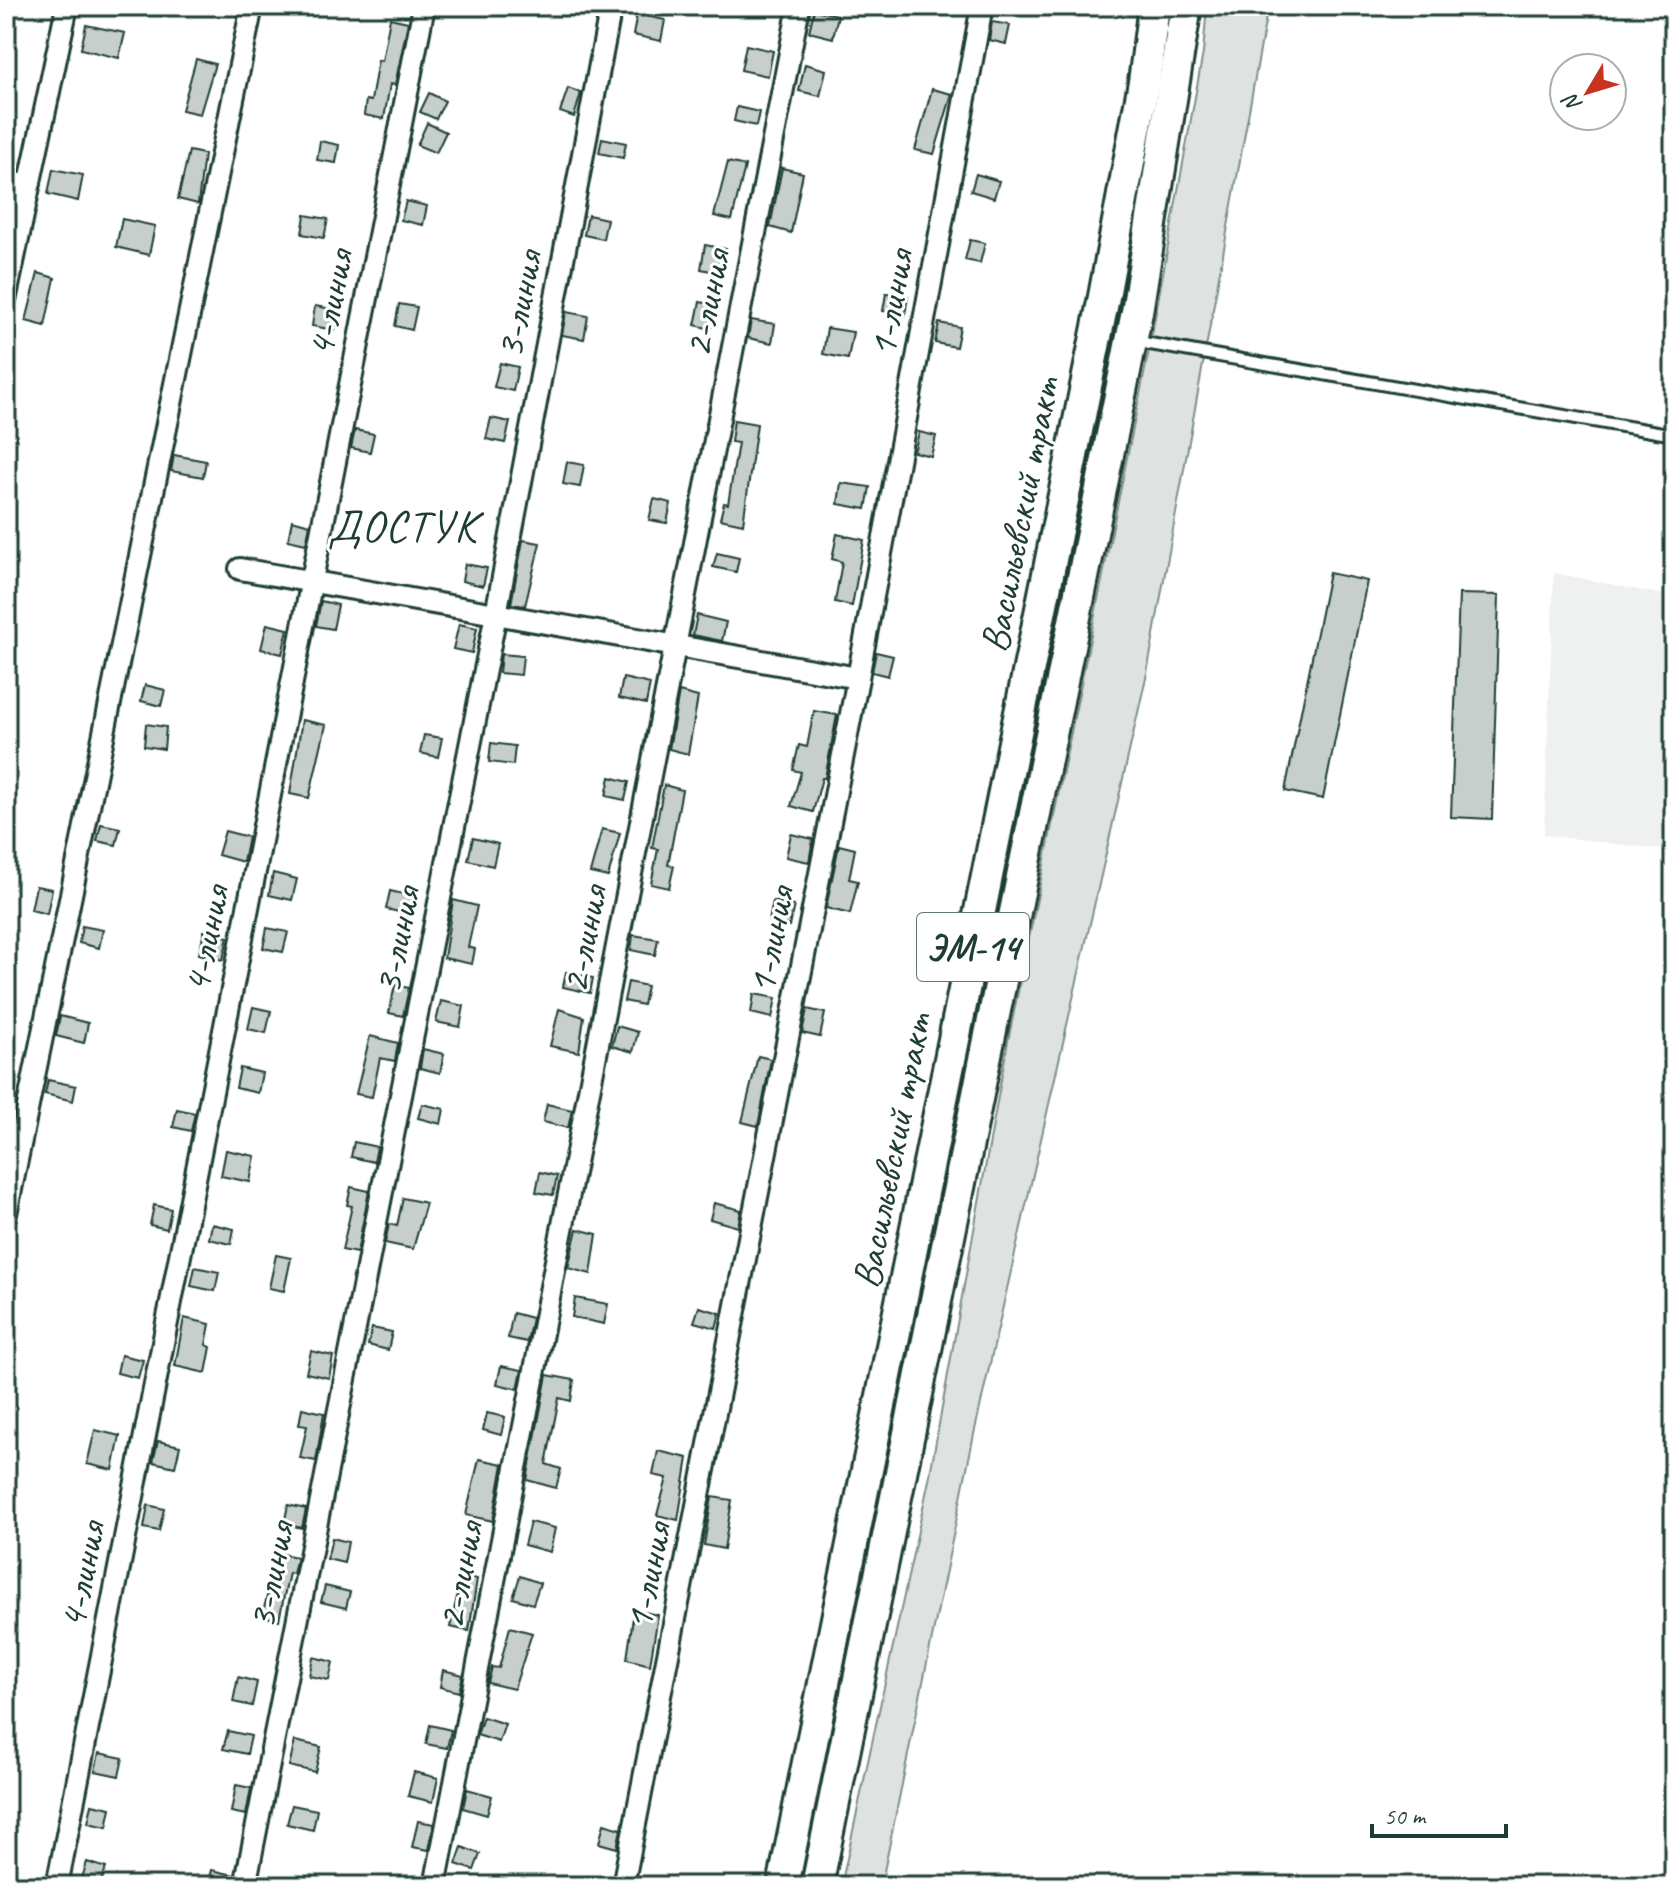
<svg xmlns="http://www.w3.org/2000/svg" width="1680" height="1892" font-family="Caveat,sans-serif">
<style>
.built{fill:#eef1f0}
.green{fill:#dee3e2;stroke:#7e908b;stroke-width:2}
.building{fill:#c7cfcc;stroke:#1f3d34;stroke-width:2}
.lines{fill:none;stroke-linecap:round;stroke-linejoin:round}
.service-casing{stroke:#1f3d34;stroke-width:16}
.minor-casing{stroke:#1f3d34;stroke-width:26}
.primary-casing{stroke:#1f3d34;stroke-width:36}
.service{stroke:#fff;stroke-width:10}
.minor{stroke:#fff;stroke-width:20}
.primary{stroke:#fff;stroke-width:30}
.labels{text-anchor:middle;stroke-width:6;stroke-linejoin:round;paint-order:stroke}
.shield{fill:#fff;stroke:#627771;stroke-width:2}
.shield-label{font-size:38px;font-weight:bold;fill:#1f3d34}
.street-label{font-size:40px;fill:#1f3d34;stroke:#fff}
.quarter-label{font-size:44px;letter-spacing:2px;fill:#1f3d34;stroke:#fff}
</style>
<rect width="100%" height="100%" fill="#fff"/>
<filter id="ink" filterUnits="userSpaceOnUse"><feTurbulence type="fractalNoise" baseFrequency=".0125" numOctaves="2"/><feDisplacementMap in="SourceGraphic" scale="16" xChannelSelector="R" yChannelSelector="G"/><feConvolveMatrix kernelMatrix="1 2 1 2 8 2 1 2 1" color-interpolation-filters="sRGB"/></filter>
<g filter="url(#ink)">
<path class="built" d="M1554 573 1674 597V851L1544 835Z"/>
<path class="green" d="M1207 6H1268L1147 673 974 1434 881 1886H841L929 1480 1008 1041 1150 345 1203 53Z"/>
<g class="building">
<path d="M814 10 838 15 833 38 809 32Z"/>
<path d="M637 14 665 20 661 41 633 35Z"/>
<path d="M390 18 408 22 395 85 390 84 384 119 364 115 366 100 371 101 378 60 382 61Z"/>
<path d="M992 22 1010 25 1006 44 989 40Z"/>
<path d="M86 25 125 33 119 58 81 49Z"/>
<path d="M746 45 773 51 768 76 741 70Z"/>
<path d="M196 59 215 64 200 114 182 110Z"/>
<path d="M805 64 826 70 820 96 799 91Z"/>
<path d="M568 88 581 93 574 117 560 112Z"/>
<path d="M932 89 952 94 934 154 915 150Z"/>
<path d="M429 93 445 101 436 119 420 112Z"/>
<path d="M737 107 759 112 756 126 734 121Z"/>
<path d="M427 123 446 132 436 153 417 145Z"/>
<path d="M602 138 626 143 623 158 599 153Z"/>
<path d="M320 141 339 145 336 163 317 160Z"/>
<path d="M189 151 204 154 198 204 178 199Z"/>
<path d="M728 162 745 166 732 220 714 216Z"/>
<path d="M782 168 803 173 791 233 770 227Z"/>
<path d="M53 169 83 175 78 201 48 194Z"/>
<path d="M976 174 999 181 994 198 971 191Z"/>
<path d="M406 201 427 206 423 225 401 220Z"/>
<path d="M305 215 328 219 324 238 302 234Z"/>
<path d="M588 215 607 219 603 239 584 235Z"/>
<path d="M122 219 155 226 149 255 116 247Z"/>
<path d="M970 240 985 243 980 263 965 260Z"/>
<path d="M705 245 726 249 721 273 701 269Z"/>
<path d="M38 273 55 278 45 326 26 321Z"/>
<path d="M886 293 908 296 905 315 883 311Z"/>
<path d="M700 302 716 305 711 329 695 325Z"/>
<path d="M399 304 417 307 412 330 395 326Z"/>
<path d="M315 306 337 310 334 330 312 326Z"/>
<path d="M566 312 588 316 584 339 562 335Z"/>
<path d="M751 320 775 324 772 343 748 338Z"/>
<path d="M939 323 960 327 956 347 935 343Z"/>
<path d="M827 328 853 332 848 359 823 354Z"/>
<path d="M500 363 518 367 513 391 494 387Z"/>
<path d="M491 418 510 422 505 443 486 439Z"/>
<path d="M734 420 757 424 743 524 720 519 724 503 728 504 738 443 731 442Z"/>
<path d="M355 430 374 434 370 452 351 448Z"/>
<path d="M919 432 936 436 931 456 914 452Z"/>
<path d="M174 455 206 461 203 477 171 471Z"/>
<path d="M567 462 584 465 580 487 563 484Z"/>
<path d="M841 483 870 487 866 509 838 504Z"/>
<path d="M654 499 671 503 667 523 649 520Z"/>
<path d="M292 520 310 525 306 544 288 540Z"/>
<path d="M837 534 864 540 852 606 835 602 842 562 832 559Z"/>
<path d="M523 540 540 543 525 606 511 604Z"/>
<path d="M717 553 739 558 736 572 713 567Z"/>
<path d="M465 564 487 568 483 586 462 581Z"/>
<path d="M1329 573 1367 581 1323 799 1285 791Z"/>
<path d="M1459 594 1499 595 1492 819 1451 817Z"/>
<path d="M321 601 338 605 333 629 316 626Z"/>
<path d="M697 615 726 622 722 641 693 635Z"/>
<path d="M267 624 288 629 282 654 261 649Z"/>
<path d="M459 624 477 628 472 653 453 649Z"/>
<path d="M876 652 893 656 888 676 872 672Z"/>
<path d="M501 654 523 656 521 675 499 673Z"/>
<path d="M623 678 650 684 646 704 619 698Z"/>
<path d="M145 685 165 690 161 706 141 701Z"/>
<path d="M679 692 698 697 688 754 669 749Z"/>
<path d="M814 711 837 715 825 778H822L813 812 791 806 801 772 793 770 799 745 807 747Z"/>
<path d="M302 720 326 725 309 798 290 794Z"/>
<path d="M146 724 166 727 164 749 144 746Z"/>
<path d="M424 735 442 738 438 757 420 753Z"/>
<path d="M491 743 515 746 513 765 489 762Z"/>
<path d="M610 777 629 782 625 800 606 796Z"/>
<path d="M664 785 682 790 668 865 674 866 669 888 651 884 658 849 652 848Z"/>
<path d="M101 824 120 828 116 845 97 841Z"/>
<path d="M602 829 620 833 608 877 590 873Z"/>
<path d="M225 831 248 837 243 862 218 855Z"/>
<path d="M791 834 813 839 809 862 786 857Z"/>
<path d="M473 838 498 844 493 866 468 860Z"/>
<path d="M839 845 855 849 849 879 858 881 850 914 826 908Z"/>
<path d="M273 873 297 879 292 900 269 895Z"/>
<path d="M36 886 52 889 47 914 31 910Z"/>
<path d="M390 891 412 896 408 914 386 909Z"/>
<path d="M453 900 477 906 468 947 475 949 472 964 444 958Z"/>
<path d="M773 901 794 906 789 926 769 921Z"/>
<path d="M82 926 103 930 99 948 79 943Z"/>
<path d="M267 928 288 932 283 952 263 948Z"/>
<path d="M204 931 228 937 223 960 199 954Z"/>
<path d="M633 935 658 939 655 955 631 950Z"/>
<path d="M566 972 593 978 590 993 563 987Z"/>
<path d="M628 982 647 986 643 1005 624 1001Z"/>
<path d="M395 985 409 988 403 1016 389 1013Z"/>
<path d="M754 994 776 998 772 1018 751 1013Z"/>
<path d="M441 1001 464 1006 460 1027 436 1022Z"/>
<path d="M253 1007 271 1011 266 1033 248 1029Z"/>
<path d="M559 1009 584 1017 579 1052 550 1046Z"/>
<path d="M807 1009 825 1013 820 1037 802 1033Z"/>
<path d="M60 1016 88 1023 84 1043 56 1036Z"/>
<path d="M617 1026 638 1032 633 1052 612 1046Z"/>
<path d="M370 1036 398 1043 395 1061 380 1058 372 1097 356 1094Z"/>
<path d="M423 1049 444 1054 440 1073 420 1068Z"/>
<path d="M758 1056 771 1059 758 1126 742 1122Z"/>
<path d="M240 1068 262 1073 258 1093 236 1088Z"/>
<path d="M48 1080 76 1086 73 1101 45 1094Z"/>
<path d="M422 1104 444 1109 441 1124 418 1118Z"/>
<path d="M547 1104 572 1110 568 1128 543 1122Z"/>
<path d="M177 1109 195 1113 191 1131 173 1127Z"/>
<path d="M354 1142 377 1147 374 1162 351 1157Z"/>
<path d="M226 1150 255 1156 250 1182 221 1176Z"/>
<path d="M540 1172 557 1176 553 1195 536 1192Z"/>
<path d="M351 1187 369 1191 357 1253 342 1250 352 1206 347 1205Z"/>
<path d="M403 1198 426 1203 413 1249 385 1243 389 1224 397 1226Z"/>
<path d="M714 1203 741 1210 738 1227 710 1219Z"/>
<path d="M154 1205 171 1209 167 1229 150 1225Z"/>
<path d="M212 1224 234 1229 231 1244 209 1239Z"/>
<path d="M577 1229 597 1234 591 1274 568 1268Z"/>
<path d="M276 1255 291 1258 284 1291 269 1288Z"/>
<path d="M195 1267 219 1272 215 1291 191 1286Z"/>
<path d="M575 1298 608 1304 604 1324 572 1317Z"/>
<path d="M699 1307 720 1313 716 1328 694 1322Z"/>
<path d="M513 1313 532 1318 527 1342 508 1338Z"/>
<path d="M184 1318 210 1324 206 1345 211 1347 206 1373 175 1366Z"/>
<path d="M372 1328 392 1332 388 1350 368 1345Z"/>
<path d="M311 1351 333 1356 329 1378 306 1373Z"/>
<path d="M121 1355 143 1360 138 1378 117 1373Z"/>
<path d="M501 1366 522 1370 518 1389 497 1384Z"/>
<path d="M547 1375 574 1380 571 1401 559 1398 546 1464 561 1469 556 1488 527 1480Z"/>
<path d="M302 1408 324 1413 316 1461 300 1458 307 1426 299 1425Z"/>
<path d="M487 1413 505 1417 501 1435 483 1430Z"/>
<path d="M95 1430 120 1436 113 1470 87 1464Z"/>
<path d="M158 1441 180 1446 175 1467 153 1462Z"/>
<path d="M658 1451 688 1458 678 1520 657 1515 667 1478 653 1475Z"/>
<path d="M479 1459 503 1464 493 1521 466 1515Z"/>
<path d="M712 1497 732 1500 724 1549 704 1545Z"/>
<path d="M148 1505 164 1509 159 1531 144 1528Z"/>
<path d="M288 1505 306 1509 302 1528 284 1524Z"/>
<path d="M530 1522 555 1528 550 1552 524 1545Z"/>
<path d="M332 1538 348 1542 344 1563 327 1559Z"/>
<path d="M278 1553 297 1557 293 1574 289 1573 279 1620 262 1616Z"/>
<path d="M462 1576 477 1579 469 1631 450 1627Z"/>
<path d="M520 1576 540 1583 533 1604 513 1598Z"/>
<path d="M325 1586 350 1592 346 1608 321 1602Z"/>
<path d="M634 1610 658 1615 650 1665 627 1659Z"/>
<path d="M510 1627 532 1633 514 1689 488 1683 492 1667 499 1668Z"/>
<path d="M313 1657 333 1662 329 1680 309 1676Z"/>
<path d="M443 1670 463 1675 459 1692 440 1687Z"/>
<path d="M238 1677 257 1682 252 1706 233 1702Z"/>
<path d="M483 1717 505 1724 499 1742 477 1735Z"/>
<path d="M430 1725 451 1730 447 1748 426 1744Z"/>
<path d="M228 1731 251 1736 247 1754 223 1749Z"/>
<path d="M295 1741 321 1747 315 1772 289 1766Z"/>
<path d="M99 1753 123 1758 119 1776 95 1771Z"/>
<path d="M414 1772 438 1778 433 1802 408 1796Z"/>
<path d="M236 1785 251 1788 246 1815 231 1812Z"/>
<path d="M467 1789 492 1796 487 1815 463 1808Z"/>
<path d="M92 1804 111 1808 107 1827 88 1823Z"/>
<path d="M292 1805 317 1810 313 1830 287 1824Z"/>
<path d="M418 1821 434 1824 429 1850 412 1847Z"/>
<path d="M604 1824 621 1829 617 1848 599 1843Z"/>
<path d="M462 1847 480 1854 474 1870 456 1864Z"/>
<path d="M87 1862 106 1868 100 1884 82 1878Z"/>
<path d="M212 1870 234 1875 232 1886H208Z"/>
</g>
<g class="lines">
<defs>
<path id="service" d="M1133 341 1674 435"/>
<g id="minor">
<path d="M6 186 30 183"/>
<path d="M6 296 67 6"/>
<path d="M240 569 858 678"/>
<path d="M6 1214 252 6"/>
<path d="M57 1886 424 6"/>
<path d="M245 1886 496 614 611 6"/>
<path d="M435 1886 799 6"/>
<path d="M623 1886 858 678 982 6"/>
</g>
<g id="primary">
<path d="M783 1886 1103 302 1144 82 1154 6"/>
<path d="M817 1886 1137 312 1186 6"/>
</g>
</defs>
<use href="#service" class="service-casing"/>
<use href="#minor" class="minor-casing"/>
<use href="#primary" class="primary-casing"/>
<use href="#service" class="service"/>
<use href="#minor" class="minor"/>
<use href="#primary" class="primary"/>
</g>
</g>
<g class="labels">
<rect class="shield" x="917" y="913" width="112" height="68" rx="6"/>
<g class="shield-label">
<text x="973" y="960">ЭМ-14</text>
</g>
<g class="street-label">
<text transform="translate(329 303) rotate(-79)" y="14">4-линия</text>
<text transform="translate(706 303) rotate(-79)" y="14">2-линия</text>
<text transform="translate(890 303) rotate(-80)" y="14">1-линия</text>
<text transform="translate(518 304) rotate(-79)" y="14">3-линия</text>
<text transform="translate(1019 515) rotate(-79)" y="14">Васильевский тракт</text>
<text transform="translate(205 939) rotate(-79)" y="14">4-линия</text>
<text transform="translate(583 939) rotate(-79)" y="14">2-линия</text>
<text transform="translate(396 940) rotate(-79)" y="14">3-линия</text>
<text transform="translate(770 940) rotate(-79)" y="14">1-линия</text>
<text transform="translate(891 1151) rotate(-79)" y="14">Васильевский тракт</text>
<text transform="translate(81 1575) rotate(-79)" y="14">4-линия</text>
<text transform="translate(270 1575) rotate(-79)" y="14">3-линия</text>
<text transform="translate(459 1575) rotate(-79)" y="14">2-линия</text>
<text transform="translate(647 1576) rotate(-79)" y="14">1-линия</text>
</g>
<g class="quarter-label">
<text x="403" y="541">ДОСТУК</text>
</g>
</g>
<rect width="1680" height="1892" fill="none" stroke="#fff" stroke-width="32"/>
<rect x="16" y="16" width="1648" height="1860" fill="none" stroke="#1f3d34" stroke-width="3" filter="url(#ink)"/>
<g transform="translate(1588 92) rotate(232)"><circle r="38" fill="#ffffff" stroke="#a5b1ae" stroke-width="2"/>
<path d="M0-6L14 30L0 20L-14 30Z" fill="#c8321e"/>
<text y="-12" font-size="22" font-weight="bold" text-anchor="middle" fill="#1f3d34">N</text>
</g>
<path d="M1372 1824v12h134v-12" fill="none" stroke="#1f3d34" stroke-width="4"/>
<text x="1384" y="1824" font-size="24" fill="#1f3d34" stroke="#ffffff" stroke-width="6" paint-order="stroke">50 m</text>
</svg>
